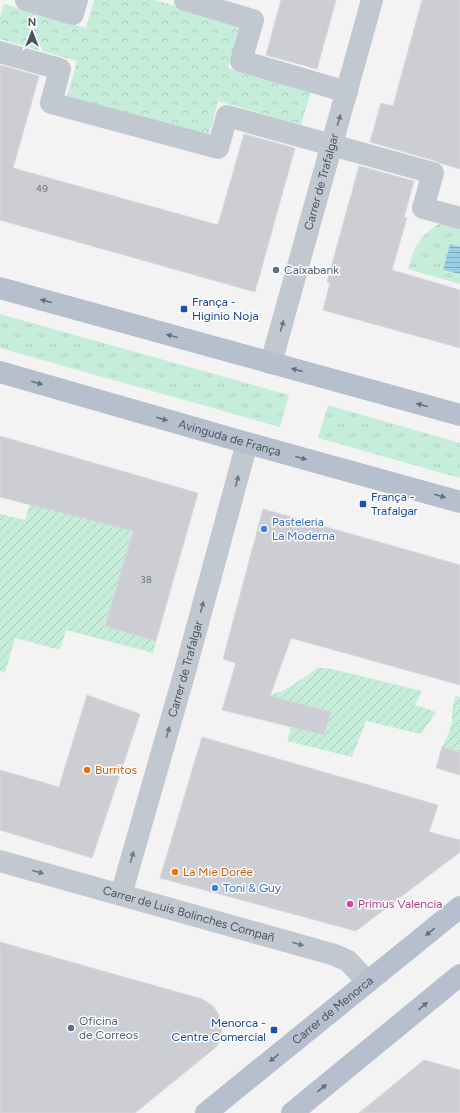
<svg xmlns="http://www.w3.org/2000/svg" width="460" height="1113" font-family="Figtree,sans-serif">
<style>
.grass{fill:url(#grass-tufts)}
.park{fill:url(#park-crowns)}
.garden{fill:url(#garden-furrows)}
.water{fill:url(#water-rules)}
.building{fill:#cdced4;stroke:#d7d8dd}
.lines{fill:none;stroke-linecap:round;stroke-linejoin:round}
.minor{stroke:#c2c8d0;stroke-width:22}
.major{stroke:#b5bfce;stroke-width:22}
.oneway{fill:#6f7781}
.oneway2{fill:#666f7b}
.service-dot{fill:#5c6f8a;stroke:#fff;stroke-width:1.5}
.transit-dot{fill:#1a4fb4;stroke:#fff;stroke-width:1.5}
.shop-dot{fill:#3f7fe0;stroke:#fff;stroke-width:1.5}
.food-dot{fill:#e8710a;stroke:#fff;stroke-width:1.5}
.hotel-dot{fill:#d1479c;stroke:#fff;stroke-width:1.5}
.labels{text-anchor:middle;stroke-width:3;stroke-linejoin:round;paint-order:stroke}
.number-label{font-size:10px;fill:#6c727c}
.street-label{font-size:12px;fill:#4c545f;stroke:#fff}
.service-label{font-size:12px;fill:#4e5e75;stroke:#fff;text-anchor:start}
.transit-label{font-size:12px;fill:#164399;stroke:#fff;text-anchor:start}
.shop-label{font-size:12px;fill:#366cbe;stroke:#fff;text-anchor:start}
.food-label{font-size:12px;fill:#c56008;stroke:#fff;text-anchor:start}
.hotel-label{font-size:12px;fill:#b23c85;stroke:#fff;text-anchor:start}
</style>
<defs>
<pattern id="grass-tufts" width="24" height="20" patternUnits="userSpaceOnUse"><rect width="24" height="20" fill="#c6edd9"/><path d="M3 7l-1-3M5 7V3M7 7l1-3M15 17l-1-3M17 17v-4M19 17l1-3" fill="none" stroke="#accdbd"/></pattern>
<pattern id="park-crowns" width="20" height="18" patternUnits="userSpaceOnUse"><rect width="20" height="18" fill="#c6edd9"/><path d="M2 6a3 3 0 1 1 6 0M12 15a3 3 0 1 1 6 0" fill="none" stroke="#accdbd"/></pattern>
<pattern id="garden-furrows" width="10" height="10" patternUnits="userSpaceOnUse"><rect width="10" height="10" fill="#c6edd9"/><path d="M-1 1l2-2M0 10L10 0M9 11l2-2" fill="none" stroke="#accdbd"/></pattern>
<pattern id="water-rules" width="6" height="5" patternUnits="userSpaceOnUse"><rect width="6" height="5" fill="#98cde6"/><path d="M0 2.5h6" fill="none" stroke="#7ea9be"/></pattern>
</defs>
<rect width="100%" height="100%" fill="#f4f3f3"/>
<g class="grass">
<path d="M442 222 460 227V247L450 245 443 270 460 274V284L408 269C415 244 419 236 442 222Z"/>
<path d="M0 314 289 395 280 427 0 348Z"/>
<path d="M328 405 460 443V478L318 438Z"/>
</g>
<path class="park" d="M94 0H154L240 24 228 68 311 92 301 125 218 101 208 140 66 100 77 61 0 39V17L4 4 86 28Z"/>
<g class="garden">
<path d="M30 504 133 531 105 625 156 641 153 653 66 630 60 650 15 638 5 673 0 671V514L25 520Z"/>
<path d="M318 668H328L422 691 415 705 436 712 421 734 366 721 352 757 287 741 291 727 324 735 331 712 266 696 285 690Z"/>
<path d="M455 696 460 697V752L442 747 449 733 452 722V712Z"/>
</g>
<path class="water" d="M450 244 460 247V274L443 270Z"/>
<g class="building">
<path d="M281 0H336L317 69 266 55Z"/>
<path d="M422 0H460V169L440 163 436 161 370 142 381 103 393 106Z"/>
<path d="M0 65 39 76 13 168 218 225 244 134 295 148 255 292 0 220Z"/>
<path d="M359 166 414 181 404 217 407 218 392 270 460 290V348L323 310 330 283 327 282Z"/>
<path d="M0 436 198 493 156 641 105 626 133 531 0 497Z"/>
<path d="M263 509 460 565V685L291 638 270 696 331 712 324 735 222 710 236 663 223 659Z"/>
<path d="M87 695 140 714 92 858 0 830V770L59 787Z"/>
<path d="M202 737 438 805 429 832 460 840V852L356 931 160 878Z"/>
<path d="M442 747 460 752V775L436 768Z"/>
<path d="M0 942 202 999 213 1006 219 1015 222 1030 219 1043 215 1048 135 1113H0Z"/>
<path d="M424 1060 460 1070V1113H359Z"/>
</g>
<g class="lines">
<g class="minor">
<path d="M26 0 73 14 77 0"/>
<path d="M185 0 253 20 241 61 347 92"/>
<path d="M0 52 60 69 51 103 218 148 227 116 433 173 423 208 460 218"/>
<path id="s1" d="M271 363 372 0"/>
<path id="s2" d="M0 861 335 955 348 961 368 982"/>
<path id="s3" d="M121 895 184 675 247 443"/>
</g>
<g class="major">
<path d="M0 288 460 415"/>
<path id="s4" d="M0 372 247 443 460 502"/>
<path id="s5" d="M206 1113 460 907"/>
<path d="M292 1113 460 975"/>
</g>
</g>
<defs><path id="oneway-solid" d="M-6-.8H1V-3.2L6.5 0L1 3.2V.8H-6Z"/></defs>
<g class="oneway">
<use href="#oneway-solid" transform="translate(339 120) rotate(-74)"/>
<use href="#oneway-solid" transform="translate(282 326) rotate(-74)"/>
<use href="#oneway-solid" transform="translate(237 481) rotate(-75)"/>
<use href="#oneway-solid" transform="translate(202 607) rotate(-75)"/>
<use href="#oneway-solid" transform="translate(168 732) rotate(-74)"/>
<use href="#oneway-solid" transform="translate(132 857) rotate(-74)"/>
<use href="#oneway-solid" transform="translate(38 872) rotate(15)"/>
<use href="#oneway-solid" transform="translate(298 944) rotate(16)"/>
</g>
<g class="oneway2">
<use href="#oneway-solid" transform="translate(46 301) rotate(-165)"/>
<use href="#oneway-solid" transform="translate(172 336) rotate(-165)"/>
<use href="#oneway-solid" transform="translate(297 370) rotate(-165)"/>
<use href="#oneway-solid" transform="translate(37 383) rotate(16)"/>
<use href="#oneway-solid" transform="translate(422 405) rotate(-165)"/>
<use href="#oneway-solid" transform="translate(162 419) rotate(16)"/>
<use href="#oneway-solid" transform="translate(301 458) rotate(15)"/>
<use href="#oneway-solid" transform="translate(440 496) rotate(16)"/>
<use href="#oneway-solid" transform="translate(430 932) rotate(141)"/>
<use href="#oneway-solid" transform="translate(423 1006) rotate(-40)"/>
<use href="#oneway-solid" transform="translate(274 1058) rotate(141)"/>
<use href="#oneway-solid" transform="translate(322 1088) rotate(-39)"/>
</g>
<g class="service-dot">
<circle cx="276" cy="270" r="4"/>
<circle cx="71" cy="1028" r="4"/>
</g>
<g class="transit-dot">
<rect x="180" y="305" width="8" height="8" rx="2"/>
<rect x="359" y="500" width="8" height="8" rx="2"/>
<rect x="270" y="1026" width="8" height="8" rx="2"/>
</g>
<g class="shop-dot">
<circle cx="264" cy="529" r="4"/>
<circle cx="215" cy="888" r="4"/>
</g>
<g class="food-dot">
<circle cx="87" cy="770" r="4"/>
<circle cx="175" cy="872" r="4"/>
</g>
<circle class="hotel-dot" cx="350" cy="904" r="4"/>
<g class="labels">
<g class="number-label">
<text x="42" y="192">49</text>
<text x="146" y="583">38</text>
</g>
<g class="street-label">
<text dy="4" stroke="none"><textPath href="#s1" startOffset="188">Carrer de Trafalgar</textPath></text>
<text dy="4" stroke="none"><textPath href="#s4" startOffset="239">Avinguda de França</textPath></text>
<text dy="4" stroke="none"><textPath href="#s3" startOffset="235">Carrer de Trafalgar</textPath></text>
<text dy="4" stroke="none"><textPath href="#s2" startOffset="196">Carrer de Luis Bolinches Compañ</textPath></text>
<text dy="4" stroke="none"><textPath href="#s5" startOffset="163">Carrer de Menorca</textPath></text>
</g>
<g class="service-label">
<text x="284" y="274">Caixabank</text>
<text x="79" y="1025">Oficina<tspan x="79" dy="14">de Correos</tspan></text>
</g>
<g class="transit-label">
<text x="192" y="306">França -<tspan x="192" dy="14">Higinio Noja</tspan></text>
<text x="371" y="501">França -<tspan x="371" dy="14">Trafalgar</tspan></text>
<text x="266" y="1027" text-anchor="end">Menorca -<tspan x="266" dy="14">Centre Comercial</tspan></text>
</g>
<g class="shop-label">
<text x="272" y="526">Pastelería<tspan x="272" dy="14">La Moderna</tspan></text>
<text x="223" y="892">Toni &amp; Guy</text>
</g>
<g class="food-label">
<text x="95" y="774">Burritos</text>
<text x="183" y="876">La Mie Dorée</text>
</g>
<g class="hotel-label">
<text x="358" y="908">Primus Valencia</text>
</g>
</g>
<g transform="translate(32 32)" stroke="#ffffff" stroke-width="3" paint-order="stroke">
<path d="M0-3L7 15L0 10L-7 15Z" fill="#4c545f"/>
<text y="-6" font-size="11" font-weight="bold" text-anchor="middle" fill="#4c545f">N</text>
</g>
</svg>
